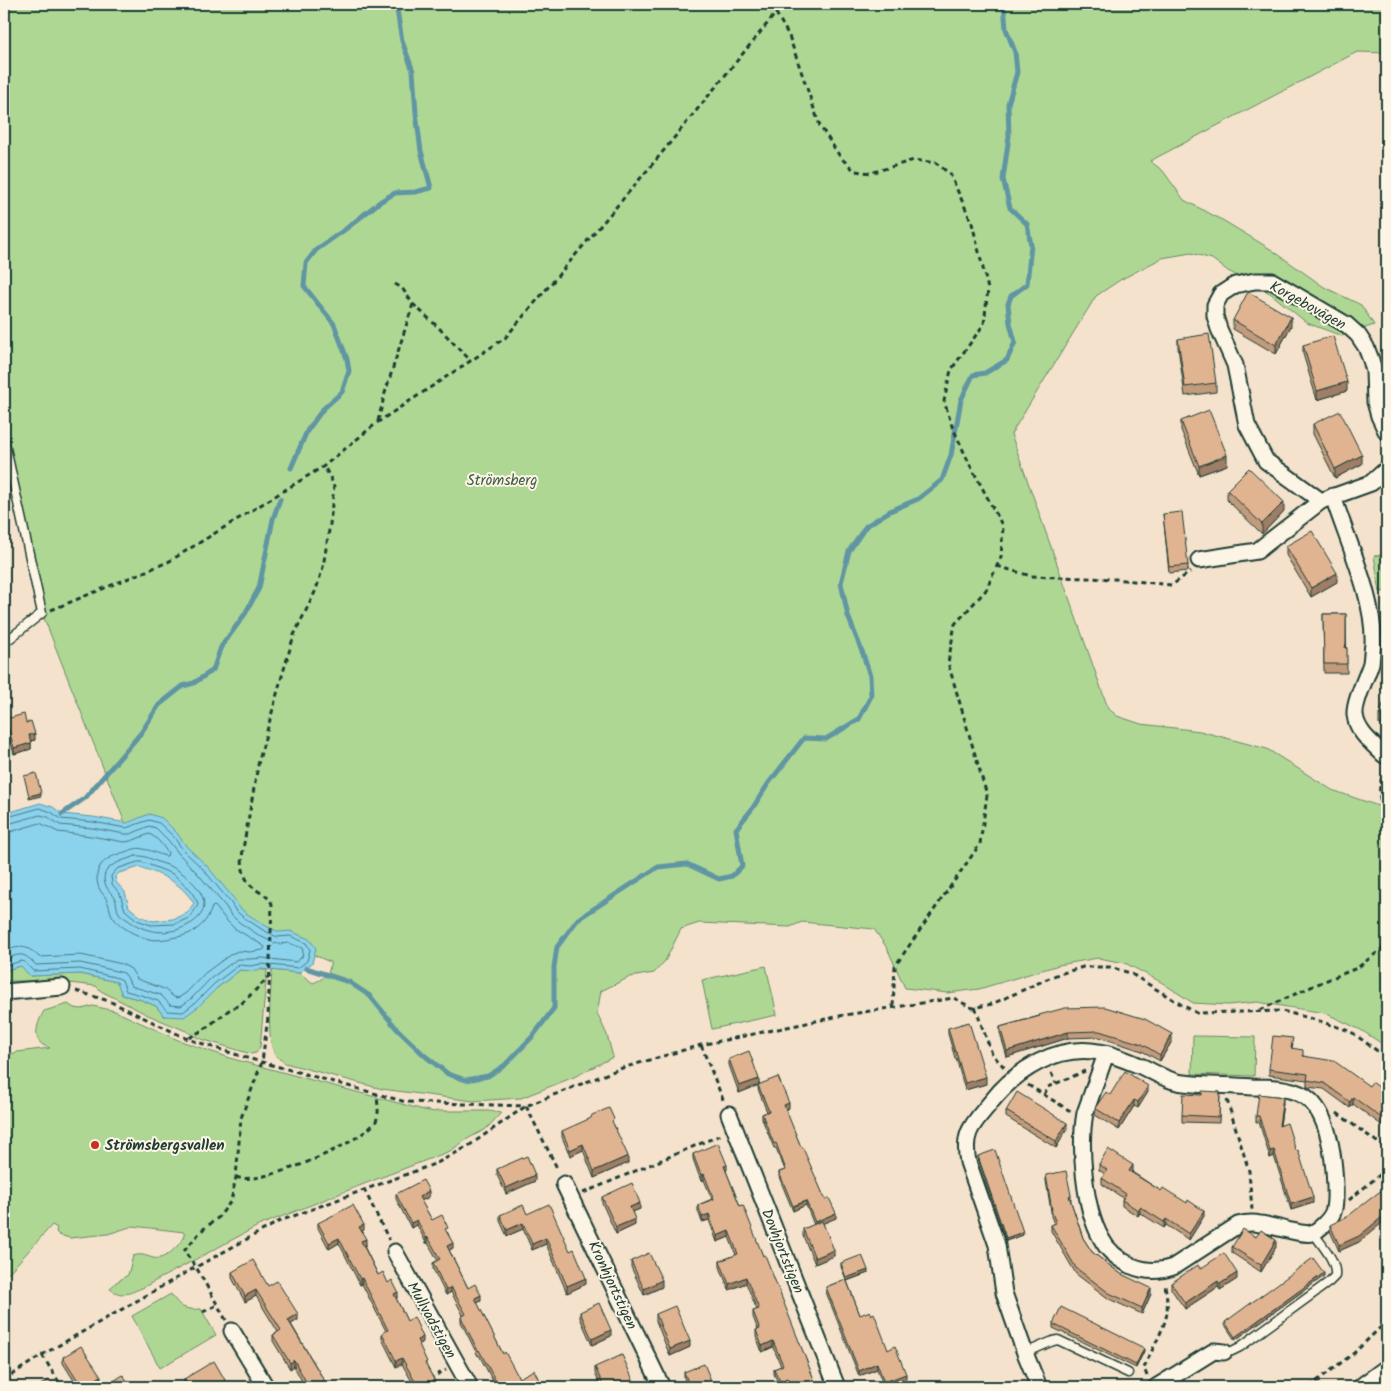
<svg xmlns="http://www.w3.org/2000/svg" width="1391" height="1391" font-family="Kalam,sans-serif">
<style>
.green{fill:#afd794;stroke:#678a64}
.water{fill:#8bd2ed;stroke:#6096a3;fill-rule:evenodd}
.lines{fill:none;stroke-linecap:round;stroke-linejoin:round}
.shore{stroke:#4a797e;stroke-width:1}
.stream{stroke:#6096a3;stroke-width:5}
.lane-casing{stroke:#1f3d34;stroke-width:11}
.street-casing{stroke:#1f3d34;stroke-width:19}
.secondary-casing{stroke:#1f3d34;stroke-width:25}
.path{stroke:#1f3d34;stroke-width:3;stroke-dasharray:5 4;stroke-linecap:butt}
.lane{stroke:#fcf5e5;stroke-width:8}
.street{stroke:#fcf5e5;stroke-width:15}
.secondary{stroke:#fcf5e5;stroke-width:21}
.wall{fill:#c29b7d;stroke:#1f3d34}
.shaded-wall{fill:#9e7e66;stroke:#1f3d34}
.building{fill:#e1b491;stroke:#1f3d34}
.poi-dot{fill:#c8321e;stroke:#fcf5e5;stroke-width:2}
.labels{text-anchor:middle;stroke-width:4;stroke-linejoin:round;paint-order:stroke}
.street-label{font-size:15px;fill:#1f3d34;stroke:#fcf5e5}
.park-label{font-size:15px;fill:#3c5c47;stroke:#fcf5e5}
.poi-label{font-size:15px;font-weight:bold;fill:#1f3d34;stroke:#fcf5e5;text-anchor:start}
</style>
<rect width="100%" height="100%" fill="#f4e2cc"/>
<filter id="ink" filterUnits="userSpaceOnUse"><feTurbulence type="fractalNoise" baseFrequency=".02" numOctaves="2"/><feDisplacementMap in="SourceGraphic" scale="10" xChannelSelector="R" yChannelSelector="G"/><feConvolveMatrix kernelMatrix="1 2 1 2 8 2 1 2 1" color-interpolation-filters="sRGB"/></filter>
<g filter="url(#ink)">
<g class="green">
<path d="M4 4H1387V53L1357 52 1150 161 1163 171 1184 200 1224 221 1272 250 1324 287 1361 305 1374 325 1342 336 1307 323 1270 293 1228 271 1212 259 1191 253 1162 258 1120 280 1096 296 1011 434 1108 708 1117 716 1141 724 1200 731 1267 749 1332 790 1387 809V1047L1361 1030 1325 1013 1257 1002 1228 1005 1193 1003 1161 982 1125 963 1098 958 1059 965 979 989 947 993 905 988 887 948 874 929 802 922 790 927 699 923 681 929 665 961 654 973 630 977 601 991 597 1013 607 1035 613 1057 574 1077 521 1098 473 1101 382 1089 285 1063C281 1060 276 1057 274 1052 266 1037 271 989 272 970L299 973 313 983C323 979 331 974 330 962L241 923 125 823 42 613 4 416Z"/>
<path d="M1387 554V591L1380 592 1374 556Z"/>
<path d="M21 965 30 976 80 974 118 982 122 995 139 999 156 1006 164 1016 198 1007 217 988 240 970C250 971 258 969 267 970L260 1047 256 1053 251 1054 198 1038 186 1031 148 1015 101 991 96 986 51 981H4V971Z"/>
<path d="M766 966 777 1015 712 1029 702 980Z"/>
<path d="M68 1004 74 1008 82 1009 93 1006 115 1011 178 1040 233 1059 424 1110 435 1112 436 1111H489L501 1113 486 1129 469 1138 450 1151 369 1182 258 1226 142 1288C129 1293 123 1298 110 1289L115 1283 128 1275 133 1256C141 1253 146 1256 153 1258 166 1261 178 1246 185 1236L184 1232 133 1226 108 1234 70 1238 59 1235 56 1232 57 1228 52 1225 4 1278V1057L17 1052 50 1048C48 1047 45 1046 43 1045 31 1037 39 1020 44 1011Z"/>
<path d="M1193 1036 1255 1037 1254 1076 1192 1074Z"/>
<path d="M171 1294C180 1308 185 1310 201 1309L216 1335 160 1368 132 1316Z"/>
</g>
<path class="water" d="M40 803 53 807 62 814 93 817 127 823 149 814 162 818 176 832 187 847 207 866 235 900 239 907 246 913 266 926 279 932 290 931 309 939 316 948 312 963 299 973 261 969 251 971 240 970 217 988 198 1007 184 1017 164 1016 156 1006 139 999 122 995 117 982 80 974 30 976 21 966 4 971V814ZM140 867C164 876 179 881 194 903L187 913 173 919 153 921 140 916 129 907 125 892 116 882 115 877 119 873Z"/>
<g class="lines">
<g class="shore">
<path d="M4 818 40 808 51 812 61 819 93 822 126 828 149 820 159 823 173 836 183 850 203 869 231 903 235 910 243 917 263 930 277 937 290 936 306 943 310 950 307 961 298 968 261 964 251 966 239 965 214 984 195 1003 183 1012 167 1011 158 1001 141 995 126 991 122 980 118 978 80 969 33 971 25 962 22 961 4 966"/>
<path d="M4 825 40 815 48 817 60 825 92 828 125 834H131L149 826 156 828 168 840 179 854 198 874 226 907 230 914 239 922 260 936 274 943 280 944 289 943 302 948 303 951 302 957 296 962 262 958 251 959H237L210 979 191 999 181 1006 170 1005 161 995 131 986 127 977 124 973 99 967 80 963 36 965C22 951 22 954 4 959"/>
<path d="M4 832H10L40 823 58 832 91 836 124 842 131 841 149 834C157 837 163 846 168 853L167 856H165C158 854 151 850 143 849 137 847 131 850 125 852 111 856 96 862 97 879 98 893 105 893 108 903 110 908 110 913 113 917 119 927 138 937 149 939 157 941 168 939 176 937 193 935 207 924 212 907L215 906 226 920 234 928 264 946 265 948 263 950 250 952 238 951 231 954 205 973 186 993 178 998 174 997 164 989 137 979 131 969 122 964 81 955 39 957C26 944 20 946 4 951"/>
<path d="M136 856C144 855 151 859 158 862 164 864 171 866 176 869 204 887 220 914 179 929 161 935 143 931 128 920 125 918 121 916 119 913 116 909 117 903 115 898 113 894 108 891 106 886 97 866 122 861 136 856Z"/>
<path d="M138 862H142L173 874 190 889 198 903 197 907 189 918 175 924 151 925 137 920 125 910 120 894 112 884 111 876 117 869Z"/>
</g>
<g class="stream">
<path d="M291 468 307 431 323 409 342 392 349 371 347 359 334 324 304 286 306 263 316 250 347 228 381 201 395 193 415 192 431 188 421 151 416 113 413 71 402 41 397 10V4"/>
<path d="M62 814 85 798 141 733 159 705 183 686 194 683 213 670 221 647 245 614 259 588 273 519 280 499"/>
<path d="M306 968 349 982 370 996 397 1029 424 1055 448 1074 466 1080 488 1076 505 1065 533 1036 554 1008V967L557 947 578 919 658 867 687 864 719 879 732 876 742 866 736 829 752 809 768 784 804 738 826 739 859 719 871 696 870 676 863 654 848 616 841 583 849 551 866 526 890 511 918 499 942 480 951 455 961 400 973 375 985 373 1007 360 1015 342 1010 323 1008 304 1011 296 1027 284 1031 245 1027 224 1010 208 1003 179 1009 136 1008 104 1017 72 1015 52 1006 29 1004 4"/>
</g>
<defs>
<g id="lane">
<path d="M4 439 42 613 4 643"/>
<path d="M1224 1352 1232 1351 1240 1347 1329 1282 1335 1276C1337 1260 1321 1245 1313 1232"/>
<path d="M1025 1353 1053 1341 1058 1340 1128 1373"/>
</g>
<g id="street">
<path d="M1387 433 1379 416 1375 402 1374 371 1371 360 1366 347 1358 335 1347 325 1272 281H1255L1235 285 1221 294 1215 305V316L1219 329 1235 365 1247 425 1266 461 1321 501 1371 483 1387 469"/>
<path d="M1333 496C1347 541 1375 598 1373 644 1372 650 1372 657 1371 663 1367 677 1354 701 1355 715 1357 732 1372 743 1384 755L1387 756"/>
<path d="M1199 560 1257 551 1321 501"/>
<path d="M4 992 62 987"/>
<path d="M729 1114 837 1387"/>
<path d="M564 1184 662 1387"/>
<path d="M395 1252 470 1387"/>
<path d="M232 1331 266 1387"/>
<path d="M1039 1387 1025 1353 1004 1293 997 1245 968 1162C962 1132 973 1124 991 1102 1016 1070 1057 1044 1099 1052 1112 1054 1126 1060 1138 1065 1153 1071 1168 1082 1184 1083 1206 1086 1229 1085 1252 1087 1269 1087 1289 1087 1304 1096 1329 1111 1334 1159 1335 1186 1335 1194 1336 1204 1333 1212 1330 1220 1319 1230 1312 1233 1304 1236 1271 1225 1260 1224 1252 1222 1245 1223 1238 1225L1173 1267C1159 1272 1146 1272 1132 1266 1119 1260 1107 1250 1101 1238 1084 1208 1079 1146 1085 1113L1106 1054"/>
<path d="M1156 1387 1214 1351 1224 1352"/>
</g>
<path id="secondary" d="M1365 1387 1387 1371"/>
</defs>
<use href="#lane" class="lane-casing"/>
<use href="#street" class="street-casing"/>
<use href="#secondary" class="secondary-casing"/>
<g class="path">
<path d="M774 4 776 13 789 36 820 126 841 158 855 171 871 173 914 160 936 163 950 174 972 223 988 289 984 324 951 370 944 401 952 426 969 463 1003 527 1001 557 986 590 955 624 948 663 987 795 980 844 895 966 893 1007"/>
<path d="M395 284 402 288 413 304 439 328 470 360"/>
<path d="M378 421 385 393 413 304"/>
<path d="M997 566 1031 576 1115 579 1172 585 1190 572"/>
<path d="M51 610 168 562 324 466 378 422 505 338 656 160 776 13"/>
<path d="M1385 769C1377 788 1378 800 1387 818"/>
<path d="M76 991 109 1001 188 1039 247 1058 406 1102 525 1106"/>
<path d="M975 1007 992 1054 1005 1068"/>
<path d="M1260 1010 1322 982 1357 968 1387 945"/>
<path d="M189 1038 206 1028 229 1010 240 1005 269 977"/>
<path d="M701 1045 724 1102"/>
<path d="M1051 1073 1056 1083"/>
<path d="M1028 1085 1072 1112"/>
<path d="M1044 1095 1048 1087 1085 1071"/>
<path d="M1227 1100 1249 1171 1252 1210"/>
<path d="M526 1106 558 1170"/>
<path d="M1337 1113 1387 1149"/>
<path d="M236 1177C261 1187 362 1143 376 1121 380 1113 377 1102 377 1094"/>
<path d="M364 1189 389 1240"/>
<path d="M583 1193 723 1134"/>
<path d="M1349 1200 1387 1169"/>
<path d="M203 1312 217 1305"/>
<path d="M226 1320 196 1267 184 1251 201 1231 219 1217 231 1201 236 1177 241 1118 262 1062 268 1017 272 904C269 897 264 895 258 891 242 881 241 866 243 849L259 760 280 683 294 635 316 590 323 567 330 524 334 485 324 466"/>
<path d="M42 1355 62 1387"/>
<path d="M1147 1376 1144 1368C1150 1353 1166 1326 1167 1312 1168 1303 1166 1293 1165 1284"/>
<path d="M429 1379 446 1370"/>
<path d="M4 1380 42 1355 196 1267 280 1221 437 1163 467 1147 526 1106 619 1069 701 1045 845 1015 954 998 972 1008 992 1004 1056 975 1083 967H1110L1130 973 1182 1005 1197 1013 1282 1011 1313 1019 1350 1031 1387 1058"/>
<path d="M1309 1387 1354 1353 1387 1321"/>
</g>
<use href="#lane" class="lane"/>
<use href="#street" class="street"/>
<use href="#secondary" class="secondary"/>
</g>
<g class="wall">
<path d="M1233 320 1291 326 1276 354 1233 329Z"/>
<path d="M1178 339 1216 383V392L1185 396 1178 348Z"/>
<path d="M1303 345 1347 391 1317 400 1303 354Z"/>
<path d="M1181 421 1227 465 1199 475 1181 430Z"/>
<path d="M1313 424 1362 464 1335 478 1313 434Z"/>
<path d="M1227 490 1284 511 1262 534 1227 500Z"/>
<path d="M1163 514 1188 565V571L1169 573Z"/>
<path d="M1286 546 1337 582 1311 597 1286 555Z"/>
<path d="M1323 614H1346L1347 673H1324Z"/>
<path d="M1387 695V728L1379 724V715Z"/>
<path d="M6 719 26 723 35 740 31 741V749L14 754 6 725Z"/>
<path d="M1039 1016 1172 1041 1160 1061 1142 1051 1099 1037 1068 1038 1007 1057 1000 1033V1027Z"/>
<path d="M948 1028 986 1084 965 1090 956 1058H955L948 1034Z"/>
<path d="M1293 1044 1292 1048 1303 1056 1369 1086 1387 1093V1129L1353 1104 1350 1108 1324 1089 1307 1087V1080L1269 1075V1069Z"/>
<path d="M729 1059 789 1108 785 1110 801 1147 825 1199 836 1218 823 1223 834 1256 815 1264 803 1236V1229L814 1225 806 1205 793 1211 779 1177V1172L785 1170 776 1148H774L762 1119V1114L767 1112 758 1089V1085L739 1093 729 1065Z"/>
<path d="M1148 1092 1138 1108 1134 1106 1119 1130 1095 1115V1108Z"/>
<path d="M1220 1092 1219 1123 1182 1122V1115L1202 1095Z"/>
<path d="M1283 1103 1280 1126 1313 1203 1291 1210 1274 1156 1270 1158 1259 1122H1256V1116Z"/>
<path d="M1006 1111 1067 1129 1056 1148 1006 1117Z"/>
<path d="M614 1125 628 1163 594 1178 583 1150 570 1156 562 1137V1131Z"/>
<path d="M693 1154 727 1170 726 1171 740 1206 763 1256 817 1387H789L787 1384 780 1387 774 1374V1369L781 1366 773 1347 762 1352 756 1336V1330H758L753 1317V1311L757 1310 746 1283 729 1290 720 1267V1261L736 1255 729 1237 717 1242 709 1220 702 1222 698 1211V1205L712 1199 704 1180 701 1181 693 1159Z"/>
<path d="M978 1156 1023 1235 1006 1241 978 1159Z"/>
<path d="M1099 1164 1133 1171 1132 1172 1161 1191 1204 1216 1189 1240 1166 1225 1164 1228 1140 1213 1138 1216 1122 1206V1200L1123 1198 1102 1184V1178L1105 1174 1099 1170Z"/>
<path d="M497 1169 535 1181 506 1194 497 1175Z"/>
<path d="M1046 1175 1071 1195V1202L1083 1238 1092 1252 1121 1274 1151 1294 1142 1314 1109 1299 1076 1274 1051 1231V1225L1054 1224 1051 1216V1211L1046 1181Z"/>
<path d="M396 1194 429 1197 421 1201 432 1220 448 1233 453 1248 449 1250 468 1288 481 1301 477 1303 503 1354 519 1378 542 1387H496L479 1355 478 1356 461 1322V1317L463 1315 451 1292 446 1295 433 1269V1263L438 1261 428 1243H426L417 1225 411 1228 396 1199Z"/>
<path d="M602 1197 640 1209 632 1212 635 1225 616 1234 602 1203Z"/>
<path d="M527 1214 570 1251 586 1284 567 1293 546 1244 532 1250 523 1229 507 1236 500 1221V1215Z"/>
<path d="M318 1223 364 1230 362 1231 366 1245 364 1246 378 1275 388 1283 398 1297 396 1298 407 1321 423 1342 419 1345 427 1367 438 1387H415L402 1364 396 1367 382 1339V1333L386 1331 362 1284 360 1285 339 1243 329 1249 318 1228Z"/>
<path d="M1330 1225 1359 1242 1339 1251 1330 1231Z"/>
<path d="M1256 1237 1276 1247 1261 1272 1232 1253V1247Z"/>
<path d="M631 1261 662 1287 644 1295 631 1267Z"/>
<path d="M841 1263 868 1273 847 1281 860 1315 888 1350 906 1379 884 1387 877 1369 859 1376 826 1292V1287L846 1279 841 1267Z"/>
<path d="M1200 1269 1237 1279 1220 1290 1218 1287 1185 1309 1171 1289V1283Z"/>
<path d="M232 1272 268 1286 298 1320 291 1324 328 1387H305L294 1366 290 1369 273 1341V1335L278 1332 256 1296 245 1302 232 1278Z"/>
<path d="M1324 1276 1235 1340 1225 1325V1322Z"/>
<path d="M580 1312 611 1336 592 1345 580 1318Z"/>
<path d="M656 1314 690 1347 670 1356 656 1321Z"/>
<path d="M1053 1324 1144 1351 1136 1368 1053 1328Z"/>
<path d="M63 1357 101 1383 94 1387H78L63 1363Z"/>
<path d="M595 1367 634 1387H601L595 1373Z"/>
<path d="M684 1372 714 1387H688L684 1378Z"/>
<path d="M184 1379 225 1386 223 1387H185L184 1385Z"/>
</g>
<g class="shaded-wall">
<path d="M1291 317V326L1276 354V345Z"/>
<path d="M1347 382V391L1317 400V391Z"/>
<path d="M1227 455V465L1199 475V466Z"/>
<path d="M1362 455V464L1335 478V469Z"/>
<path d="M1284 502V511L1262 534V524Z"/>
<path d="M1337 573V582L1311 597V588Z"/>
<path d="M9 678V684L4 688V682Z"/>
<path d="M35 734V740L29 741V735Z"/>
<path d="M31 743V749L14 754V748Z"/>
<path d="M41 793V796L29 799V796Z"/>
<path d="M1068 1032V1038L1007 1057V1051Z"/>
<path d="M1172 1034V1041L1160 1061V1055Z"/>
<path d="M986 1077V1084L965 1090V1083Z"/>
<path d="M759 1079V1085L739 1093V1086Z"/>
<path d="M1148 1086V1092L1138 1108V1102Z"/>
<path d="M1283 1097V1103L1279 1132V1126Z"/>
<path d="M1353 1097V1104L1350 1108V1102Z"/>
<path d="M1134 1100V1106L1119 1130V1123Z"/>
<path d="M789 1103V1108L784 1110V1105Z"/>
<path d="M1067 1123V1129L1056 1148V1141Z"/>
<path d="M583 1144V1150L570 1156V1150Z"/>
<path d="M1274 1150V1156L1270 1158V1151Z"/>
<path d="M628 1156V1163L594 1178V1171Z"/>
<path d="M727 1165V1170L724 1172V1166Z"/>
<path d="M1133 1165V1171L1129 1177V1171Z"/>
<path d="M704 1174V1180L701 1181V1175Z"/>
<path d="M535 1175V1181L506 1194V1188Z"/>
<path d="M429 1191V1197L419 1202V1197Z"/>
<path d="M1313 1197V1203L1291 1210V1204Z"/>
<path d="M806 1201V1205L793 1211V1206Z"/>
<path d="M640 1203V1209L630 1213V1207Z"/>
<path d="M1140 1207V1213L1138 1216V1210Z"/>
<path d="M1204 1211V1216L1189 1240V1234Z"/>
<path d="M836 1213V1218L815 1227V1222Z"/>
<path d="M1387 1213V1219L1359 1242 1339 1251V1245Z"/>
<path d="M709 1214V1220L702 1222V1217Z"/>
<path d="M635 1219V1225L616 1234V1227Z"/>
<path d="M1166 1219V1225L1164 1228V1222Z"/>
<path d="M417 1220V1225L411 1228V1223Z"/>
<path d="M523 1223V1229L507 1236V1230Z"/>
<path d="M364 1225V1230L359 1233V1227Z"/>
<path d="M729 1231V1237L717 1242V1236Z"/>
<path d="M1023 1232V1235L1006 1241V1238Z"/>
<path d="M428 1237V1243H426V1238Z"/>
<path d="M339 1238V1243L329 1249V1243Z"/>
<path d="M546 1238V1244L532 1250V1244Z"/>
<path d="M366 1239V1245L361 1247V1241Z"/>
<path d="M1276 1240V1247L1261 1272V1265Z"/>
<path d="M453 1243V1248L447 1252V1246Z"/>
<path d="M834 1250V1256L815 1264V1258Z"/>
<path d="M868 1270V1273L846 1281V1278Z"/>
<path d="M1237 1273V1279L1220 1290V1284Z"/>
<path d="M1324 1273V1276L1235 1340V1337Z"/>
<path d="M746 1277V1283L729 1290V1284Z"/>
<path d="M362 1278V1284L360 1285V1279Z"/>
<path d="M586 1278V1284L567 1293V1286Z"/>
<path d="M662 1280V1287L644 1295V1289Z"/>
<path d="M1218 1281V1287L1185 1309V1303Z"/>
<path d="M451 1287V1292L446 1295V1290Z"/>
<path d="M1151 1288V1294L1142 1314V1308Z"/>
<path d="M256 1290V1296L245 1302V1296Z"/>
<path d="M398 1292V1297L394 1300V1294Z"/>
<path d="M481 1295V1301L475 1304V1298Z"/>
<path d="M298 1314V1320L288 1326V1320Z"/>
<path d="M611 1330V1336L592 1345V1339Z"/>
<path d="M423 1337V1342L417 1346V1340Z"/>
<path d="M690 1341V1347L670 1356V1349Z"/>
<path d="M773 1341V1347L762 1352V1346Z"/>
<path d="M1144 1348V1351L1136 1368V1365Z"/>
<path d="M402 1358V1364L396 1367V1361Z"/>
<path d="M294 1360V1366L290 1369V1363Z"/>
<path d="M877 1363V1369L859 1376V1371Z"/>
<path d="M906 1374V1379L884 1387V1382Z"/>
<path d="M101 1376V1383L94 1387H84Z"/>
<path d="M787 1378V1384L780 1387V1381Z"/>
<path d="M225 1380V1386L223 1387H213Z"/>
<path d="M634 1382V1387H623Z"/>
<path d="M612 1384V1387H604Z"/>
</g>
<g class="building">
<path d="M1248 292 1291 317 1276 345 1233 320Z"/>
<path d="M1209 334 1216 383 1185 387 1178 339Z"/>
<path d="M1333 336 1347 382 1317 391 1303 345Z"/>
<path d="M1209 410 1227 455 1199 466 1181 421Z"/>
<path d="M1340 411 1362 455 1335 469 1313 424Z"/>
<path d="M1249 468 1284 502 1262 524 1227 490Z"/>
<path d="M1182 512 1188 565 1169 567 1163 514Z"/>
<path d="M1312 531 1337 573 1311 588 1286 546Z"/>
<path d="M1323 614H1346V643L1345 648H1347V664H1324Z"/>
<path d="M4 671 9 678 4 682Z"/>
<path d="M1387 695V718L1379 715Z"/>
<path d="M24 714 26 723 31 721 35 734 29 735 31 743 14 748 6 719Z"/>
<path d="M36 773 41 793 29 796 24 776Z"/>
<path d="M1105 1007 1145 1019 1172 1034 1160 1055 1142 1044 1099 1031 1068 1032 1007 1051 1000 1027 1040 1016 1039 1015 1065 1008Z"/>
<path d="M969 1022 986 1077 965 1083 956 1052H955L948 1028Z"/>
<path d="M1273 1036 1293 1038 1291 1048 1303 1050V1056L1334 1061 1369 1086 1372 1082 1387 1093V1122L1353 1097 1350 1102 1324 1083 1307 1080 1308 1074 1269 1069Z"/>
<path d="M749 1051 759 1079 739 1086 729 1059Z"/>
<path d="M1125 1071 1148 1086 1138 1102 1134 1100 1119 1123 1095 1108 1106 1092 1110 1095Z"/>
<path d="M778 1077 789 1103 784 1105 801 1147 802 1146 825 1199 829 1198 836 1213 815 1222 806 1201 793 1206 779 1172 786 1170 776 1143 774 1144 762 1114 769 1111 758 1085Z"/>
<path d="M1202 1091 1220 1092 1219 1117 1182 1115 1183 1094 1202 1095Z"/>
<path d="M1017 1092 1067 1123 1056 1141 1006 1111Z"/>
<path d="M1259 1094 1283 1097 1279 1126 1287 1123 1296 1151 1298 1150 1313 1197 1291 1204 1274 1150 1270 1151 1259 1116H1256Z"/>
<path d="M609 1108 614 1119 612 1121 628 1156 594 1171 583 1144 570 1150 562 1131 591 1118 592 1115Z"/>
<path d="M718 1143 727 1165 724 1166 740 1206 743 1205 763 1256 765 1255 817 1387H791L787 1378 780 1381 774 1369 783 1365 773 1341 762 1346 756 1330 760 1329 753 1311 759 1309 746 1277 729 1284 720 1261 738 1254 729 1231 717 1236 709 1214 702 1217 698 1205 714 1199 704 1174 701 1175 693 1154Z"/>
<path d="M1108 1149 1133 1165 1129 1171 1161 1191 1163 1188 1187 1203 1188 1200 1204 1211 1189 1234 1166 1219 1164 1222 1140 1207 1138 1210 1122 1200 1126 1194 1102 1178 1107 1170 1099 1164Z"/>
<path d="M995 1150 1023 1232 1006 1238 978 1156Z"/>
<path d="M527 1156 535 1175 506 1188 497 1169Z"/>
<path d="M1066 1171 1071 1195 1069 1196 1083 1238 1092 1252 1121 1274 1151 1288 1142 1308 1109 1293 1076 1268 1051 1225 1056 1223 1051 1210H1052L1046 1175Z"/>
<path d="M423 1180 429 1191 419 1197 432 1220 442 1215 448 1228 445 1229 453 1243 447 1246 468 1288 475 1284 481 1295 475 1298 503 1354 505 1352 519 1378 534 1370 542 1386 539 1387H499L479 1350 478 1351 461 1317 466 1314 451 1287 446 1290 433 1263 440 1259 428 1237 426 1238 417 1220 411 1223 396 1194Z"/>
<path d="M632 1183 640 1203 630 1207 635 1219 616 1227 602 1197Z"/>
<path d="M1387 1186V1213L1359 1236 1339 1245 1330 1225 1348 1216Z"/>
<path d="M549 1204 570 1251 574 1249 586 1278 567 1286 546 1238 532 1244 523 1223 507 1230 500 1215 523 1205 527 1214Z"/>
<path d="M353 1205 364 1225 359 1227 366 1239 361 1241 378 1275 383 1272 388 1283 392 1280 398 1292 394 1294 407 1321 414 1317 423 1337 417 1340 427 1362 425 1363 438 1387H418L402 1358 396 1361 382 1333 388 1330 362 1278 360 1279 339 1238 329 1243 318 1223Z"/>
<path d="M822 1221 834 1250 815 1258 803 1229Z"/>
<path d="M1243 1229 1256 1237 1261 1230 1276 1240 1261 1265 1232 1247Z"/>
<path d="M649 1253 662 1280 644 1289 631 1261Z"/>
<path d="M1224 1253 1237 1273 1220 1284 1218 1281 1185 1303 1171 1283 1198 1265 1200 1269Z"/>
<path d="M862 1255 868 1270 846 1278 841 1263Z"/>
<path d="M1313 1258 1324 1273 1235 1337 1225 1322Z"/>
<path d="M253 1260 268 1286 277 1281 298 1314 288 1320 328 1387H309L294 1360 290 1363 273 1335 281 1330 256 1290 245 1296 232 1272Z"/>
<path d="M846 1279 860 1315 870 1311 871 1315 874 1313 888 1350 895 1346 906 1374 884 1382 877 1363 859 1371 826 1287Z"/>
<path d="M599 1303 611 1330 592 1339 580 1312Z"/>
<path d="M675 1306 690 1341 670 1349 656 1314Z"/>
<path d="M1061 1307 1144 1348 1136 1365 1053 1324Z"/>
<path d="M81 1346 101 1376 84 1387H82L63 1357Z"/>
<path d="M622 1355 634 1382 623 1387H614L612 1384 604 1387 595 1367Z"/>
<path d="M214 1361 225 1380 213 1387H189L184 1379Z"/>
<path d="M704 1364 714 1387H690L684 1372Z"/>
<path d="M123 1375 130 1385 126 1387H111L109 1384Z"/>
<path d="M49 1380 53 1387H37Z"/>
</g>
</g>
<circle class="poi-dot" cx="95" cy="1145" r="5"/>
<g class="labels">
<g class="street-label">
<text transform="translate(1308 305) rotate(29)" y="5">Korgebovägen</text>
<text transform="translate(783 1251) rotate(68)" y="5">Dovhjortstigen</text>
<text transform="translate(613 1285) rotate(65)" y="5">Kronhjortstigen</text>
<text transform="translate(432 1320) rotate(61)" y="5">Mullvadstigen</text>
</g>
<g class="park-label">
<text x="502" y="485">Strömsberg</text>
</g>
<g class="poi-label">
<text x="105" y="1150">Strömsbergsvallen</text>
</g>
</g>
<rect width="1391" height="1391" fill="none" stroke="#fcf5e5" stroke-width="20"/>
<rect x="10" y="10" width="1371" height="1371" fill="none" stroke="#1f3d34" stroke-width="2" filter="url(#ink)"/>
</svg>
